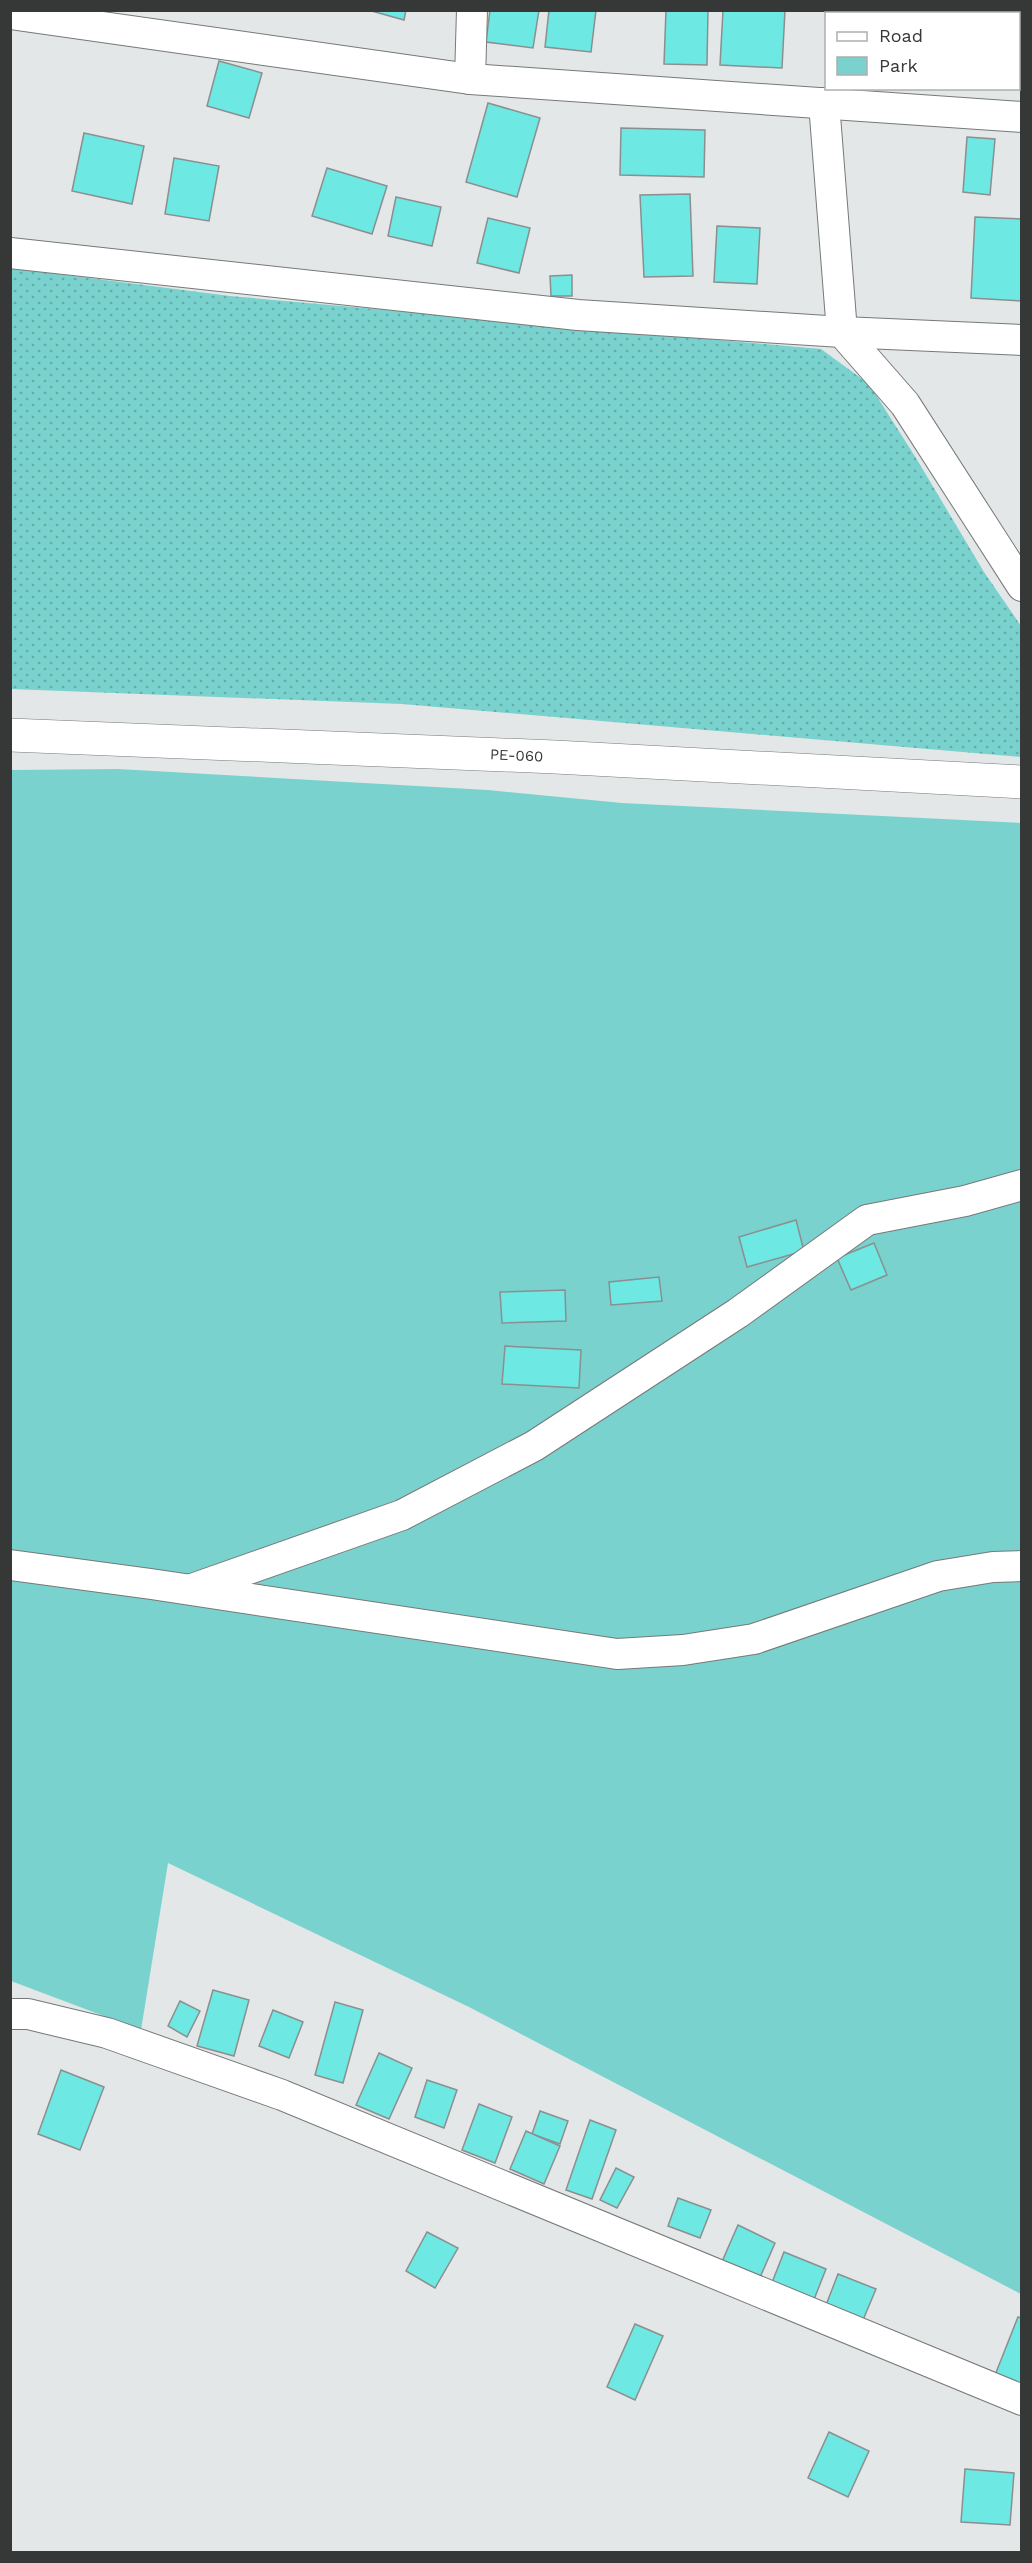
<svg xmlns="http://www.w3.org/2000/svg" width="1032" height="2563" font-family="'Work Sans',sans-serif">
<style>
.grass{fill:url(#grass-dots)}
.green{fill:#7ad2ce}
.building{fill:#6de8e3;stroke:#8b8f8f;stroke-width:1.5}
.lines{fill:none;stroke-linecap:round;stroke-linejoin:round}
.street-casing{stroke:#767979;stroke-width:32}
.primary-casing{stroke:#767979;stroke-width:34}
.street{stroke:#fff;stroke-width:30}
.primary{stroke:#fff;stroke-width:33}
.labels{text-anchor:middle;stroke-width:4.5;stroke-linejoin:round;paint-order:stroke}
.street-label{font-size:15px;fill:#363737;stroke:#fff}
</style>
<defs>
<pattern id="grass-dots" width="8" height="8" patternUnits="userSpaceOnUse" patternTransform="scale(1.5)"><rect width="8" height="8" fill="#7ad2ce"/><path d="M2 2h.1M6 6h.1" fill="none" stroke="#65aba8" stroke-width="1.8" stroke-linecap="round"/></pattern>
</defs>
<rect width="100%" height="100%" fill="#e3e7e7"/>
<path class="grass" d="M11 268 230 296 821 349 869 384 916 458 984 572 1021 626V757L402 704 11 689Z"/>
<path class="green" d="M118 769 488 790 622 803 1021 823V2294L469 2007 168 1863 141 2030 11 1981 10 770Z"/>
<g class="building">
<path d="M368 10H406L404 20Z"/>
<path d="M490 10H539L533 48 486 42Z"/>
<path d="M549 10H596L591 52 545 47Z"/>
<path d="M666 10H708L707 65 664 64Z"/>
<path d="M723 10H785L782 68 720 65Z"/>
<rect x="841" y="10" width="60" height="4"/>
<path d="M934 10H982L981 14H934Z"/>
<path d="M219 61 262 73 249 118 207 106Z"/>
<path d="M488 103 540 118 517 197 466 182Z"/>
<path d="M621 128 705 130 704 177 620 175Z"/>
<path d="M84 133 144 146 132 204 72 191Z"/>
<path d="M967 137 995 139 990 195 963 192Z"/>
<path d="M174 158 219 166 209 221 165 214Z"/>
<path d="M327 168 387 186 372 234 312 216Z"/>
<path d="M690 194 693 276 644 277 640 195Z"/>
<path d="M396 197 441 207 432 246 388 236Z"/>
<path d="M975 217 1022 219V301L971 298Z"/>
<path d="M488 218 530 228 519 273 477 263Z"/>
<path d="M717 226 760 228 757 284 714 282Z"/>
<path d="M572 275V296H551L550 276Z"/>
<path d="M796 1220 804 1251 747 1267 739 1237Z"/>
<path d="M874 1243 887 1275 851 1290 837 1258Z"/>
<path d="M659 1277 662 1301 611 1305 609 1282Z"/>
<path d="M565 1290 566 1321 502 1323 500 1292Z"/>
<path d="M505 1346 581 1350 579 1388 502 1384Z"/>
<path d="M213 1990 249 2000 234 2056 197 2046Z"/>
<path d="M180 2001 200 2011 187 2037 168 2026Z"/>
<path d="M335 2002 363 2010 343 2083 315 2075Z"/>
<path d="M273 2010 303 2022 289 2058 259 2046Z"/>
<path d="M379 2053 412 2068 389 2119 356 2105Z"/>
<path d="M61 2070 104 2087 80 2150 38 2134Z"/>
<path d="M427 2080 457 2090 444 2128 415 2117Z"/>
<path d="M479 2104 512 2117 495 2163 462 2150Z"/>
<path d="M540 2111 568 2121 560 2144 532 2134Z"/>
<path d="M590 2120 616 2130 592 2199 566 2190Z"/>
<path d="M526 2131 560 2146 544 2184 510 2169Z"/>
<path d="M616 2168 634 2177 617 2208 600 2200Z"/>
<path d="M678 2198 711 2210 700 2238 668 2226Z"/>
<path d="M738 2225 775 2243 758 2282 721 2264Z"/>
<path d="M427 2232 458 2248 435 2288 406 2271Z"/>
<path d="M784 2252 826 2269 813 2302 771 2285Z"/>
<path d="M838 2274 876 2289 863 2320 826 2305Z"/>
<path d="M1018 2317 1022 2318V2386L995 2375Z"/>
<path d="M635 2324 663 2336 635 2400 607 2387Z"/>
<path d="M829 2432 869 2451 848 2497 808 2478Z"/>
<path d="M965 2469 1014 2473 1010 2525 961 2522Z"/>
</g>
<g class="lines">
<defs>
<g id="street">
<path d="M10 14 470 79 1022 117"/>
<path d="M470 79 472 10"/>
<path d="M824 103 842 332 905 404 1022 586"/>
<path d="M10 253 578 315 842 332 1022 340"/>
<path d="M10 1565 151 1584 617 1654 683 1650 754 1639 938 1576 993 1567 1022 1566"/>
<path d="M192 1589 402 1515 534 1446 738 1313 867 1220 965 1201 1022 1185"/>
<path d="M10 2014H28L107 2033 282 2095 1022 2400"/>
</g>
<g id="primary">
<path id="s1" d="M10 735 555 757 1022 782"/>
</g>
</defs>
<use href="#street" class="street-casing"/>
<use href="#primary" class="primary-casing"/>
<use href="#street" class="street"/>
<use href="#primary" class="primary"/>
</g>
<g class="labels">
<g class="street-label">
<text dy="5" stroke="none"><textPath href="#s1" startOffset="507">PE-060</textPath></text>
</g>
</g>
<rect width="1032" height="2563" fill="none" stroke="#363737" stroke-width="24"/>
<rect x="825" y="12" width="195" height="78" fill="#ffffff" stroke="#afafaf" stroke-width="1.5"/>
<rect x="837" y="32" width="30" height="9" fill="#ffffff" stroke="#afafaf" stroke-width="1.5"/>
<text x="879" y="42" font-size="18" fill="#363737">Road</text>
<rect x="837" y="57" width="30" height="18" fill="#7ad2ce" stroke="#afafaf" stroke-width="1.5"/>
<text x="879" y="72" font-size="18" fill="#363737">Park</text>
</svg>
